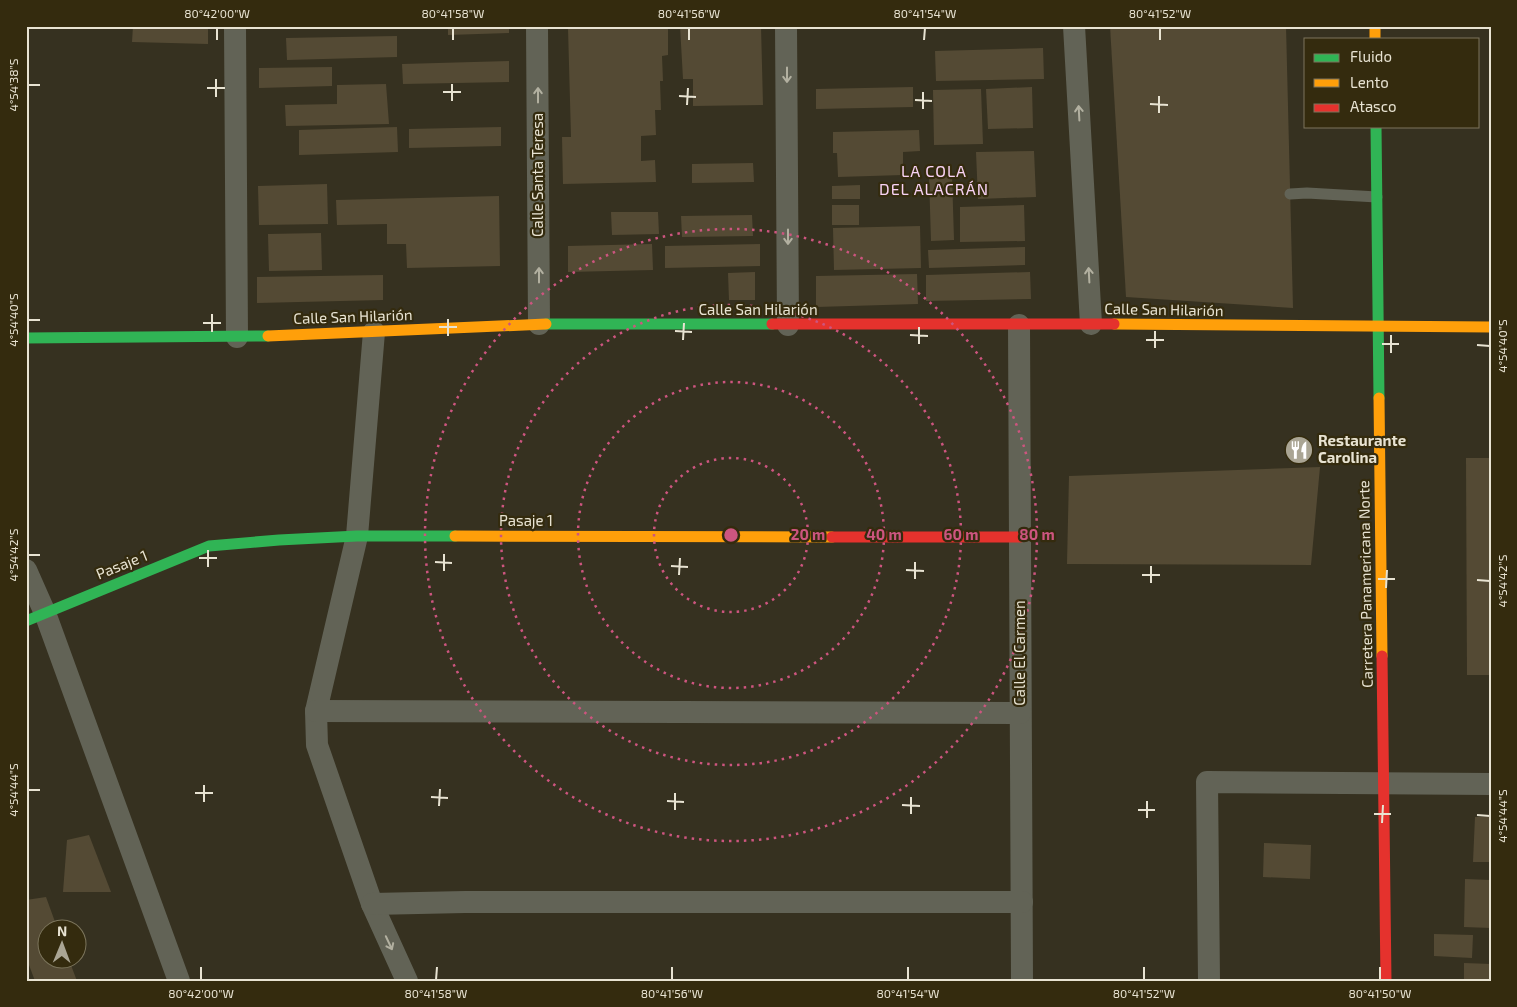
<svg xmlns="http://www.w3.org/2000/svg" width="1517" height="1007" font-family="'Exo 2',sans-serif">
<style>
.building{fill:#544a34}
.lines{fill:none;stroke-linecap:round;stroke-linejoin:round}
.lane{stroke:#626356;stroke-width:11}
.street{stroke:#626356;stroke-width:22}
.fast{stroke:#30b455;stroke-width:11}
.slow{stroke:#ff9f0a;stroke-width:11}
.jam{stroke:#e5322d;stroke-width:11}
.oneway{stroke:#b2b0a0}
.ticks{fill:none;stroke:#e8e3d2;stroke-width:2}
.ring{fill:none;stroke:#cd557f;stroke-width:2.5;stroke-dasharray:2.5 5}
.labels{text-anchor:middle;stroke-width:4.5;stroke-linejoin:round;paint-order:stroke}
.street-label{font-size:15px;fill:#e8e3d2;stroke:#342b0e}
.poi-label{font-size:15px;font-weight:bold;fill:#e8e3d2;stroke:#342b0e;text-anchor:start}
.neighbourhood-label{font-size:16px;letter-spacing:1px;fill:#f8d2f4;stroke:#342b0e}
.centre{fill:#cd557f;stroke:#342b0e;stroke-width:2.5}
.ring-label{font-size:15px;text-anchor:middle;font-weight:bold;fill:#cd557f;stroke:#342b0e;stroke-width:4.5;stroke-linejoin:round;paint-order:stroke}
.neatline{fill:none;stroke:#e8e3d2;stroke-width:2}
.ticks-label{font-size:12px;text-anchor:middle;fill:#e8e3d2}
</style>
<rect width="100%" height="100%" fill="#363120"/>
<g class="building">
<path d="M133 26H208V44L132 42Z"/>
<path d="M448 26H509V33L448 35Z"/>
<path d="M668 26V55L662 56 663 81H660L661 110H655L656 135 641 136V161L655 160 656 182 563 184 562 137H571L568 28Z"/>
<path d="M680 26H761L763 105 693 106V79H683Z"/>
<path d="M1110 26H1286L1293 308 1126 297Z"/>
<path d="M397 36V57L287 60 286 38Z"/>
<path d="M1043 48 1044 79 936 81 935 51Z"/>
<path d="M509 61V82L403 84 402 64Z"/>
<path d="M332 67V86L259 88V68Z"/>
<path d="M386 84 389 124 286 126 285 105 337 104V85Z"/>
<path d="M913 87V107L816 109V89Z"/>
<path d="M1032 87 1033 128 988 129 986 89Z"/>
<path d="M981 89 983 144 934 145 933 90Z"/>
<path d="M397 127 398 152 299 155V130Z"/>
<path d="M501 127V146L409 148V129Z"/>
<path d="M919 130 920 151 903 152V175L838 177 837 153H833V132Z"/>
<path d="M1034 151 1036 197 978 199 976 152Z"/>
<path d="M753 163 754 182 692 183V164Z"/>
<path d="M952 176 954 240 931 241 929 177Z"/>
<path d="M327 184 328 224 259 225 258 186Z"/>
<path d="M860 185V199H832V186Z"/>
<path d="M499 196 500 266 407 268 406 244H387V224L337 225 336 200Z"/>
<rect x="832" y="205" width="27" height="20"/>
<path d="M1024 205 1025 241 960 242V207Z"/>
<path d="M611 212H658L659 234 612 235Z"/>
<path d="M752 215 753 236 682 237 681 216Z"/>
<path d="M920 226 921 268 834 270 833 228Z"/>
<path d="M321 233 322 270 269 271 268 234Z"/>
<path d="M652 244 653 270 568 272V246Z"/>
<path d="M760 244V266L665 268V246Z"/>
<path d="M1025 247V265L929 268 928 250Z"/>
<path d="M755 272V300H729L728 273Z"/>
<path d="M1030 272 1031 299 926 301V275Z"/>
<path d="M917 274 918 304 816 307V276Z"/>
<path d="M383 275V300L257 303V277Z"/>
<path d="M1466 458H1491V675H1467Z"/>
<path d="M1320 467 1311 565 1067 564 1069 476Z"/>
<path d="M1475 817H1491V862H1473Z"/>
<path d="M89 835 111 892H63L67 840Z"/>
<path d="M1264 843 1311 845 1310 879 1263 877Z"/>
<path d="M1465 879 1491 880V928L1464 927Z"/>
<path d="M46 897 58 930H48V960H69L77 981H35L26 957V900Z"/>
<path d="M1434 934 1473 935 1472 958 1434 956Z"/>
<path d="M1464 963 1491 964V981H1464Z"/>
</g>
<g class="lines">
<path class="lane" d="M1290 194 1307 193 1377 197"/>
<g class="street">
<path d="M235 26 237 337"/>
<path d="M537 26 539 324"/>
<path d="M786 26 788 325"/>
<path d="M1074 26 1091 324"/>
<path d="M1019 325 1022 981"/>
<path d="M374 332 357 536 316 711 317 745 372 904 407 981"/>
<path d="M26 570 45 613 179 981"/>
<path d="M316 711 1020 713"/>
<path d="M372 904 465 902H1022"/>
<path d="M1209 981 1207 782 1491 784"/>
</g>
<g class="fast">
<path d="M1376 126 1379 398"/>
<path d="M546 324H772"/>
<path d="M26 338 268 336"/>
<path d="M26 621 209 546 279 540 357 536H455"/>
</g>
<g class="slow">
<path d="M1375 26V39"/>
<path d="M1114 324 1491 327"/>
<path d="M268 336 546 324"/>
<path d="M1379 398 1382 656"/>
<path d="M455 536 832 537"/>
</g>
<g class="jam">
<path d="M772 324H1114"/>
<path d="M832 537H1020"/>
<path d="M1382 656 1386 981"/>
</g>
</g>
<defs><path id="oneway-shaft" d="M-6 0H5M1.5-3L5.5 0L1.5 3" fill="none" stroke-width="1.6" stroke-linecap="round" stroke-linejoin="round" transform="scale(1.25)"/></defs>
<g class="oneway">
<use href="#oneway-shaft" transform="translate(787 75) rotate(90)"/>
<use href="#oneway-shaft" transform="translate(538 95) rotate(-90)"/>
<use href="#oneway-shaft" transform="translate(1079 113) rotate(-93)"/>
<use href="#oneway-shaft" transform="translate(788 237) rotate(90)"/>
<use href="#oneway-shaft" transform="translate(539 275) rotate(-90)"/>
<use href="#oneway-shaft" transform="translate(1089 275) rotate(-93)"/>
<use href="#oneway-shaft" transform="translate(389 943) rotate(65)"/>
</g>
<path class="ticks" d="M217 40V28M453 40V28M689 40V28M924 40 925 28M1160 40V28M28 85H40M207 88H225M443 92H461M679 96 696 97M216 97V79M915 100 932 101M452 101V84M1150 104 1168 105M687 105 688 88M923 109V92M1159 113V96M28 320H40M203 323H221M439 327H457M675 331 692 332M212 332V314M910 335 928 336M448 336V319M683 340 684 323M1146 340H1164M919 344V327M1382 344H1399M1477 345 1490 346M1155 348V331M1391 353V335M28 555H40M199 558H217M435 562 452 563M671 566 688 567M208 567V550M906 570 924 571M444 571V554M679 575 680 558M1142 575H1160M915 579V562M1378 579H1395M1477 580 1490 581M1151 583V566M1386 588 1387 570M28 790H40M195 793H213M431 797 448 798M667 801 684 802M204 802V785M902 805 920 806M439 806 440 789M675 810V793M1138 810H1155M911 814V797M1374 814H1391M1477 815 1490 816M1147 818V801M1382 823 1383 805M201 980V967M436 980 437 967M672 980V967M908 980V967M1144 980V967M1380 980V967"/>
<g class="ring">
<circle cx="731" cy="535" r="77"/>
<circle cx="731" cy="535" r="153"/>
<circle cx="731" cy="535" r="230"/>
<circle cx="731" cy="535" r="306"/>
</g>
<defs>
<symbol id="restaurant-disc" viewBox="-11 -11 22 22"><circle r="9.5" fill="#aaa594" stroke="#342b0e"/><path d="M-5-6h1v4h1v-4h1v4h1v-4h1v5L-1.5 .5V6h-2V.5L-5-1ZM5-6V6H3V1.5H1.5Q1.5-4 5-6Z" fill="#fff"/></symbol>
</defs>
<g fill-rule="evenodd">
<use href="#restaurant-disc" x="1283" y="434" width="32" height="32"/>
</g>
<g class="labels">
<g class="street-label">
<text transform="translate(538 175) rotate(-90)" y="5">Calle Santa Teresa</text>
<text x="758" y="315">Calle San Hilarión</text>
<text transform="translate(1164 310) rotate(1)" y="5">Calle San Hilarión</text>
<text transform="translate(353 317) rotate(-2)" y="5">Calle San Hilarión</text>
<text x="526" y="526">Pasaje 1</text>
<text transform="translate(122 565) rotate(-22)" y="5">Pasaje 1</text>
<text transform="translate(1366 584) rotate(-91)" y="5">Carretera Panamericana Norte</text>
<text transform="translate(1020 653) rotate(-90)" y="5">Calle El Carmen</text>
</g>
<g class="poi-label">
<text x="1318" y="446">Restaurante<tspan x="1318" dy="17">Carolina</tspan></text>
</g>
<g class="neighbourhood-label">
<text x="934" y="177">LA COLA<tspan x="934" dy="18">DEL ALACRÁN</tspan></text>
</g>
</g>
<circle cx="731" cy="535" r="8" class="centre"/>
<g class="ring-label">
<text x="808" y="540">20 m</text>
<text x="884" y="540">40 m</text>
<text x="961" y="540">60 m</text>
<text x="1037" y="540">80 m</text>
</g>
<rect width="1517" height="1007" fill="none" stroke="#342b0e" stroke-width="55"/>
<rect x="1304" y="38" width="175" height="90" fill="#342b0e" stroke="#7c755c"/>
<rect x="1314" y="54" width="25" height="8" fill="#30b455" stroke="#7c755c"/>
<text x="1350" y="62" font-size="15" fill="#e8e3d2">Fluido</text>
<rect x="1314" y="79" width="25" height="8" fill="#ff9f0a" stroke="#7c755c"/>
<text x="1350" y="88" font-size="15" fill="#e8e3d2">Lento</text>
<rect x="1314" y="104" width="25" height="8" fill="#e5322d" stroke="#7c755c"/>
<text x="1350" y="112" font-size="15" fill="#e8e3d2">Atasco</text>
<g transform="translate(62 944) rotate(1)"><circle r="24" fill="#342b0e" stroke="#7c755c"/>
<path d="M0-4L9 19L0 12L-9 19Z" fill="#aaa594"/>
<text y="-8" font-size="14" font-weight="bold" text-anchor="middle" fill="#e8e3d2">N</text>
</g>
<rect x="28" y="28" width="1462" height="952" class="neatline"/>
<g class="ticks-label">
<text x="217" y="18">80°42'00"W</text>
<text x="453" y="18">80°41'58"W</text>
<text x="689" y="18">80°41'56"W</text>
<text x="925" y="18">80°41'54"W</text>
<text x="1160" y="18">80°41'52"W</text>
<text transform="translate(14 85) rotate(-90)" y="4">4°54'38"S</text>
<text transform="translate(14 320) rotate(-90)" y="4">4°54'40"S</text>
<text transform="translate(1503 346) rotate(-90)" y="4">4°54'40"S</text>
<text transform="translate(14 555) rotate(-90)" y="4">4°54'42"S</text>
<text transform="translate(1503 581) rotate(-90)" y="4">4°54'42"S</text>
<text transform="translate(14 790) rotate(-90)" y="4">4°54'44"S</text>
<text transform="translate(1503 816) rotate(-90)" y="4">4°54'44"S</text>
<text x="201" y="998">80°42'00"W</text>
<text x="436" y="998">80°41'58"W</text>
<text x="672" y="998">80°41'56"W</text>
<text x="908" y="998">80°41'54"W</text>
<text x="1144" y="998">80°41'52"W</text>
<text x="1380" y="998">80°41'50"W</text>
</g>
</svg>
